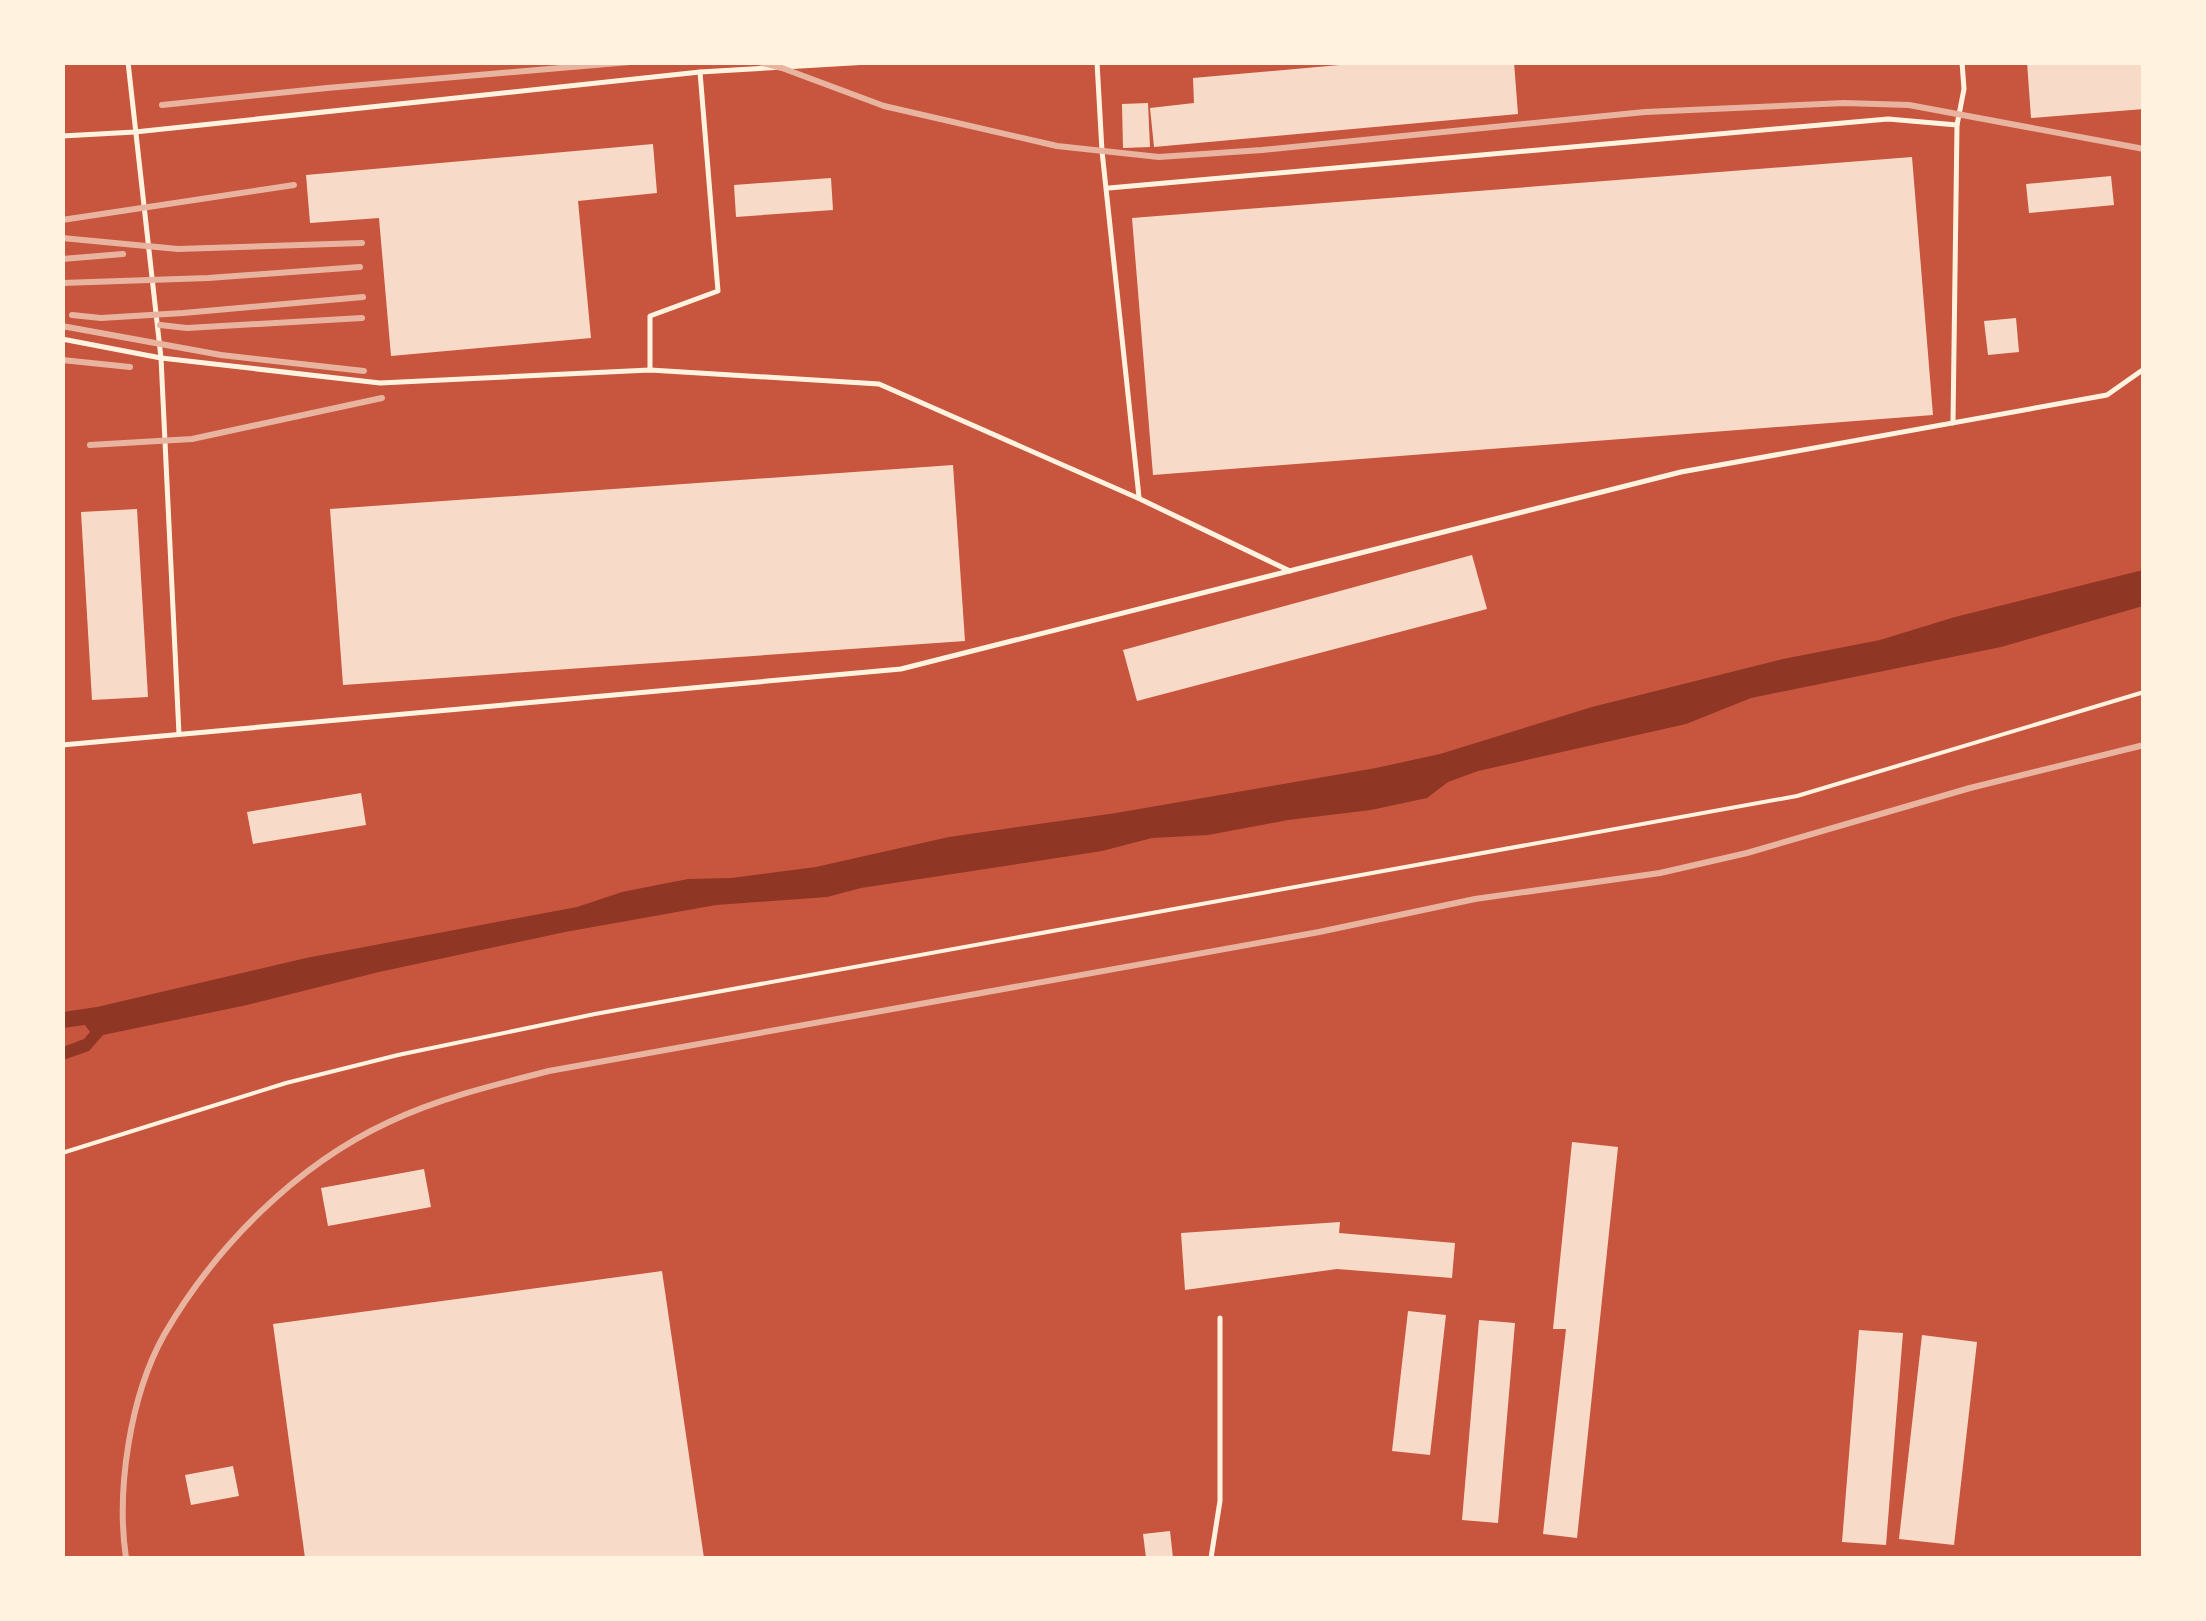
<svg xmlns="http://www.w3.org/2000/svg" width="2206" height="1621" font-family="'PT Sans',sans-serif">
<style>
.water{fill:#8f3625}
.building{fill:#f7dbc8}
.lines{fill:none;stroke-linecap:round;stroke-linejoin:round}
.path{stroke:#fff3e0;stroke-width:4}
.service{stroke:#fff3e0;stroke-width:5}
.rail{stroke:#e9b49f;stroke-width:6}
</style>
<rect width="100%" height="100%" fill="#c8553d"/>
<path class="water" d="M2143 570V606L2001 647 1751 698 1686 724 1478 771 1448 782 1427 798 1371 810 1288 820 1208 835 1152 838 1102 851 861 888 827 897 716 905 565 932 379 972 247 1005 103 1035 89 1051 63 1060V1047L84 1039 90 1032 85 1025 63 1028V1012L97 1007 306 958 577 907 622 892 688 879 732 878 816 867 949 837 1116 813 1376 768 1440 754 1592 707 1783 659 1880 640 1955 617Z"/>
<g class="building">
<path d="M1373 62H1514L1518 114 1154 147 1150 108 1194 103 1193 78Z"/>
<path d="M2027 62H2144V109L2031 118Z"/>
<path d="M1148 103 1150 147 1123 148 1122 104Z"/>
<path d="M653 144 657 193 578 201 591 338 391 356 379 218 310 223 306 175Z"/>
<path d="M1912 157 1933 415 1153 475 1132 218Z"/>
<path d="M2111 176 2114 205 2029 213 2026 184Z"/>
<path d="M831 178 833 210 736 217 734 185Z"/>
<path d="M2016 318 2019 352 1988 355 1984 321Z"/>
<path d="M953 465 965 641 343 685 330 509Z"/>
<path d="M137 509 148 697 92 700 81 512Z"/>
<path d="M1472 555 1487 609 1137 701 1123 650Z"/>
<path d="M361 793 366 825 253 844 247 812Z"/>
<path d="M1572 1142 1618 1147 1577 1538 1543 1534 1566 1329H1553Z"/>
<path d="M424 1169 431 1207 328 1226 321 1188Z"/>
<path d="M1340 1222 1339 1233 1455 1243 1452 1278 1337 1269 1185 1290 1181 1233Z"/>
<path d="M662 1271 704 1558H305L273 1324Z"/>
<path d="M1408 1311 1446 1315 1430 1455 1392 1451Z"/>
<path d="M1479 1320 1515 1323 1498 1523 1462 1520Z"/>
<path d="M1859 1330 1903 1333 1886 1545 1842 1542Z"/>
<path d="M1922 1335 1977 1342 1954 1545 1899 1539Z"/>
<path d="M233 1466 239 1496 191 1505 185 1475Z"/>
<path d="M1170 1531 1173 1558H1146L1143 1534Z"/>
</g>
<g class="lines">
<path class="path" d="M62 1153 286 1083 398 1055 595 1014 1797 796 2144 692"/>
<g class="service">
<path d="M128 62 161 358 179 734"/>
<path d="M1097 62 1102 151 1139 497"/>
<path d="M62 136 135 132 700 72 869 62"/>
<path d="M1109 188 1888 119 1957 125"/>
<path d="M62 339 161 358 380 383 650 370 879 384 1140 499 1290 571"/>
<path d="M650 370V316L718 291 700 72"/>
<path d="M1953 423 1957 125 1964 89 1962 62"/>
<path d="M62 745 901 669 1681 472 2107 395 2144 369"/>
<path d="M1211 1558 1220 1501V1318"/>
</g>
<g class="rail">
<path d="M759 62 782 68 884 106 1057 146 1159 157 1262 150 1645 112 1844 103 1909 105 2144 149"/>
<path d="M162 105 327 88 630 62"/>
<path d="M62 220 294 185"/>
<path d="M62 238 178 249 362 243"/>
<path d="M62 259 123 254"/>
<path d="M62 283 208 278 360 267"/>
<path d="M72 315 101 318 183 313 363 297"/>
<path d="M160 325 187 328 362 318"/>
<path d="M62 326 221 355 364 371"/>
<path d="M62 360 130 367"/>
<path d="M90 445 192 439 382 398"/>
<path d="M126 1558C116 1490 130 1396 164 1335 215 1247 296 1165 389 1122 440 1098 494 1085 549 1071L1319 932 1475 899 1660 873 1747 853 1970 788 2144 745"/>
</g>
</g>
<rect width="2206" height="1621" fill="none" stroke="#fff3e0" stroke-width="130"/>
</svg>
